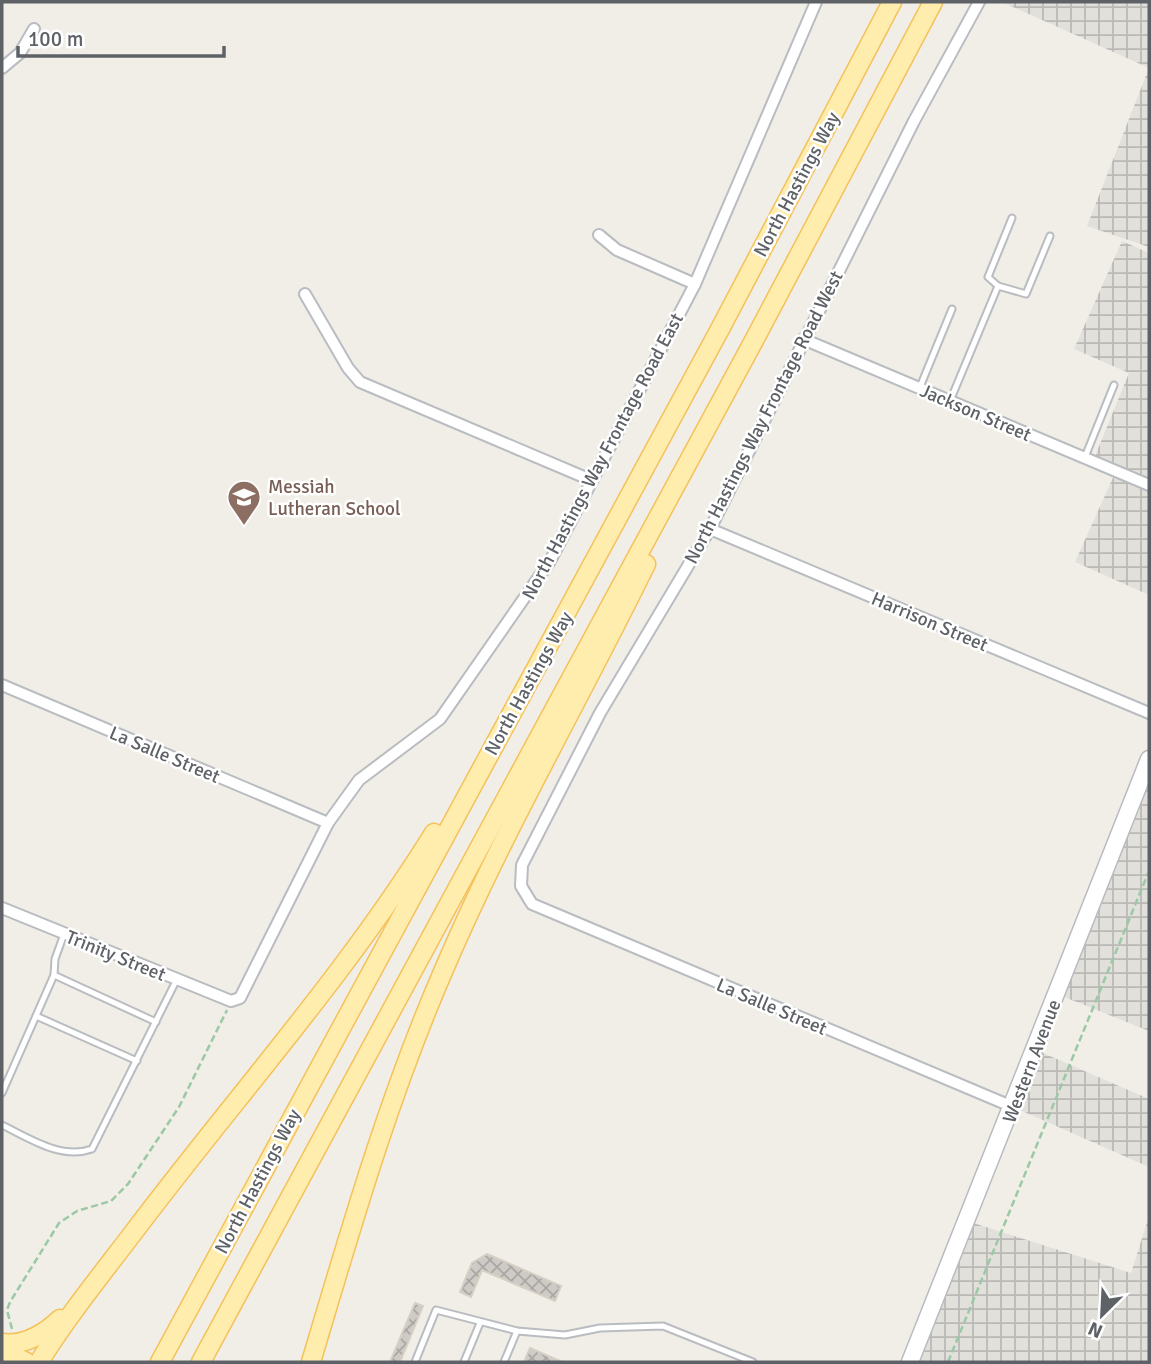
<svg xmlns="http://www.w3.org/2000/svg" width="1151" height="1364" font-family="Signika,sans-serif">
<style>
.industrial{fill:url(#industrial-grid)}
.building{fill:url(#building-cross-hatch);stroke:#d5cfc4;stroke-width:2}
.lines{fill:none;stroke-linecap:round;stroke-linejoin:round}
.lane-casing{stroke:#b9bcc0;stroke-width:9}
.street-casing{stroke:#b9bcc0;stroke-width:14}
.secondary-casing{stroke:#b8bbc0;stroke-width:19}
.primary-casing{stroke:#f5c15a;stroke-width:21}
.path{stroke:#9bc9a6;stroke-width:2.5;stroke-dasharray:7 3.5;stroke-linecap:butt}
.lane{stroke:#fff;stroke-width:5}
.street{stroke:#fff;stroke-width:10}
.secondary{stroke:#fff;stroke-width:16}
.primary{stroke:#ffedad;stroke-width:18}
.labels{text-anchor:middle;stroke-width:5;stroke-linejoin:round;paint-order:stroke}
.street-label{font-size:19px;fill:#5e6267;stroke:#fff}
.education-label{font-size:19px;fill:#785e54;stroke:#fff;text-anchor:start}
</style>
<defs>
<pattern id="industrial-grid" width="8" height="8" patternUnits="userSpaceOnUse" patternTransform="scale(1.75)"><rect width="8" height="8" fill="#e2e0db"/><path d="M0 4h8M4 0v8" fill="none" stroke="#bab9b5"/></pattern>
<pattern id="building-cross-hatch" width="8" height="8" patternUnits="userSpaceOnUse" patternTransform="scale(1.75)"><rect width="8" height="8" fill="#cecac5"/><path d="M0 0l8 8M0 8l8-8" fill="none" stroke="#aaa7a4"/></pattern>
</defs>
<rect width="100%" height="100%" fill="#f0eee6"/>
<g class="industrial">
<path d="M1002 2H1149V247L1087 226 1149 68Z"/>
<path d="M1122 241 1149 253V595L1075 562 1116 471 1093 461 1129 373 1074 349Z"/>
<path d="M1149 759V1031L1057 994Z"/>
<path d="M1036 1050 1149 1099V1167L1013 1107Z"/>
<path d="M1149 1216V1362H910L967 1221 1131 1273Z"/>
</g>
<g class="building">
<path d="M487 1254 561 1286 555 1301 482 1270 471 1297 460 1292 472 1263Z"/>
<path d="M415 1303 423 1306 400 1362H390Z"/>
<path d="M530 1348 562 1362H524Z"/>
</g>
<g class="lines">
<defs>
<g id="lane">
<path d="M998 286 1026 294 1050 236"/>
<path d="M920 387 952 309"/>
<path d="M950 401 998 286 988 277 1012 218"/>
<path d="M1085 457 1114 385"/>
<path d="M54 975 156 1022"/>
<path d="M36 1016 137 1061"/>
<path d="M2 1093 54 975 55 959 64 934"/>
<path d="M2 1125C29 1138 61 1160 92 1149L177 979"/>
<path d="M415 1362 436 1310 517 1331 565 1335 600 1328 663 1326 753 1362"/>
<path d="M464 1362 480 1323"/>
<path d="M504 1362 517 1331"/>
</g>
<g id="street">
<path d="M979 2 914 121 710 529 600 713 522 865 521 886 532 904 1013 1107"/>
<path d="M2 68 20 53 34 29"/>
<path d="M599 235 617 250 695 284"/>
<path d="M305 294 348 368 360 382 591 480"/>
<path d="M803 339 1149 485"/>
<path d="M710 529 1149 713"/>
<path d="M2 685 328 823"/>
<path d="M2 908 231 1001 240 998 328 823 359 780 440 719 550 561 695 284 816 2"/>
</g>
<path id="secondary" d="M910 1362 1149 759"/>
<g id="primary">
<path d="M2 1343C24 1346 44 1334 60 1319"/>
<path d="M2 1350 26 1362"/>
<path d="M39 1362C67 1317 101 1275 133 1233 233 1100 346 975 434 833"/>
<path d="M160 1362 720 329 892 2"/>
<path d="M201 1362 751 346 933 2"/>
<path d="M311 1362C351 1228 389 1095 445 967 504 829 580 699 646 564"/>
</g>
</defs>
<use href="#lane" class="lane-casing"/>
<use href="#street" class="street-casing"/>
<use href="#secondary" class="secondary-casing"/>
<use href="#primary" class="primary-casing"/>
<g class="path">
<path d="M12 1329 7 1310 10 1302 59 1223 77 1211 111 1201 128 1184 179 1107 227 1010"/>
<path d="M948 1362 1149 871"/>
</g>
<use href="#lane" class="lane"/>
<use href="#street" class="street"/>
<use href="#secondary" class="secondary"/>
<use href="#primary" class="primary"/>
</g>
<defs>
<symbol id="school-pin" viewBox="-11 -11 22 30"><path d="M0 17L-7.5 6A9.5 9.5 0 1 1 7.5 6Z" fill="#8d6e63" stroke="#fff"/><path d="M0-5L7-2L0 1L-7-2ZM-4 1L0 2.5L4 1V4Q0 6-4 4Z" fill="#fff"/></symbol>
</defs>
<g fill-rule="evenodd">
<use href="#school-pin" x="225" y="478" width="38" height="52"/>
</g>
<g class="labels">
<g class="street-label">
<text transform="translate(796 184) rotate(-62)" y="7">North Hastings Way</text>
<text transform="translate(976 412) rotate(23)" y="7">Jackson Street</text>
<text transform="translate(763 417) rotate(-63)" y="7">North Hastings Way Frontage Road West</text>
<text transform="translate(602 456) rotate(-62)" y="7">North Hastings Way Frontage Road East</text>
<text transform="translate(930 621) rotate(23)" y="7">Harrison Street</text>
<text transform="translate(528 683) rotate(-61)" y="7">North Hastings Way</text>
<text transform="translate(165 754) rotate(23)" y="7">La Salle Street</text>
<text transform="translate(116 955) rotate(22)" y="7">Trinity Street</text>
<text transform="translate(772 1006) rotate(23)" y="7">La Salle Street</text>
<text transform="translate(1031 1061) rotate(-69)" y="7">Western Avenue</text>
<text transform="translate(257 1181) rotate(-62)" y="7">North Hastings Way</text>
</g>
<g class="education-label">
<text x="268" y="493">Messiah<tspan x="268" dy="22">Lutheran School</tspan></text>
</g>
</g>
<rect width="1151" height="1364" fill="none" stroke="#5e6267" stroke-width="7"/>
<g transform="translate(1102 1315) rotate(204)" stroke="#ffffff" stroke-width="5" paint-order="stroke">
<path d="M0-5L12 26L0 18L-12 26Z" fill="#5e6267"/>
<text y="-10" font-size="19" font-weight="bold" text-anchor="middle" fill="#5e6267">N</text>
</g>
<path d="M18 46v10h206v-10" fill="none" stroke="#5e6267" stroke-width="3.5"/>
<text x="28" y="46" font-size="21" fill="#5e6267" stroke="#ffffff" stroke-width="5" paint-order="stroke">100 m</text>
</svg>
